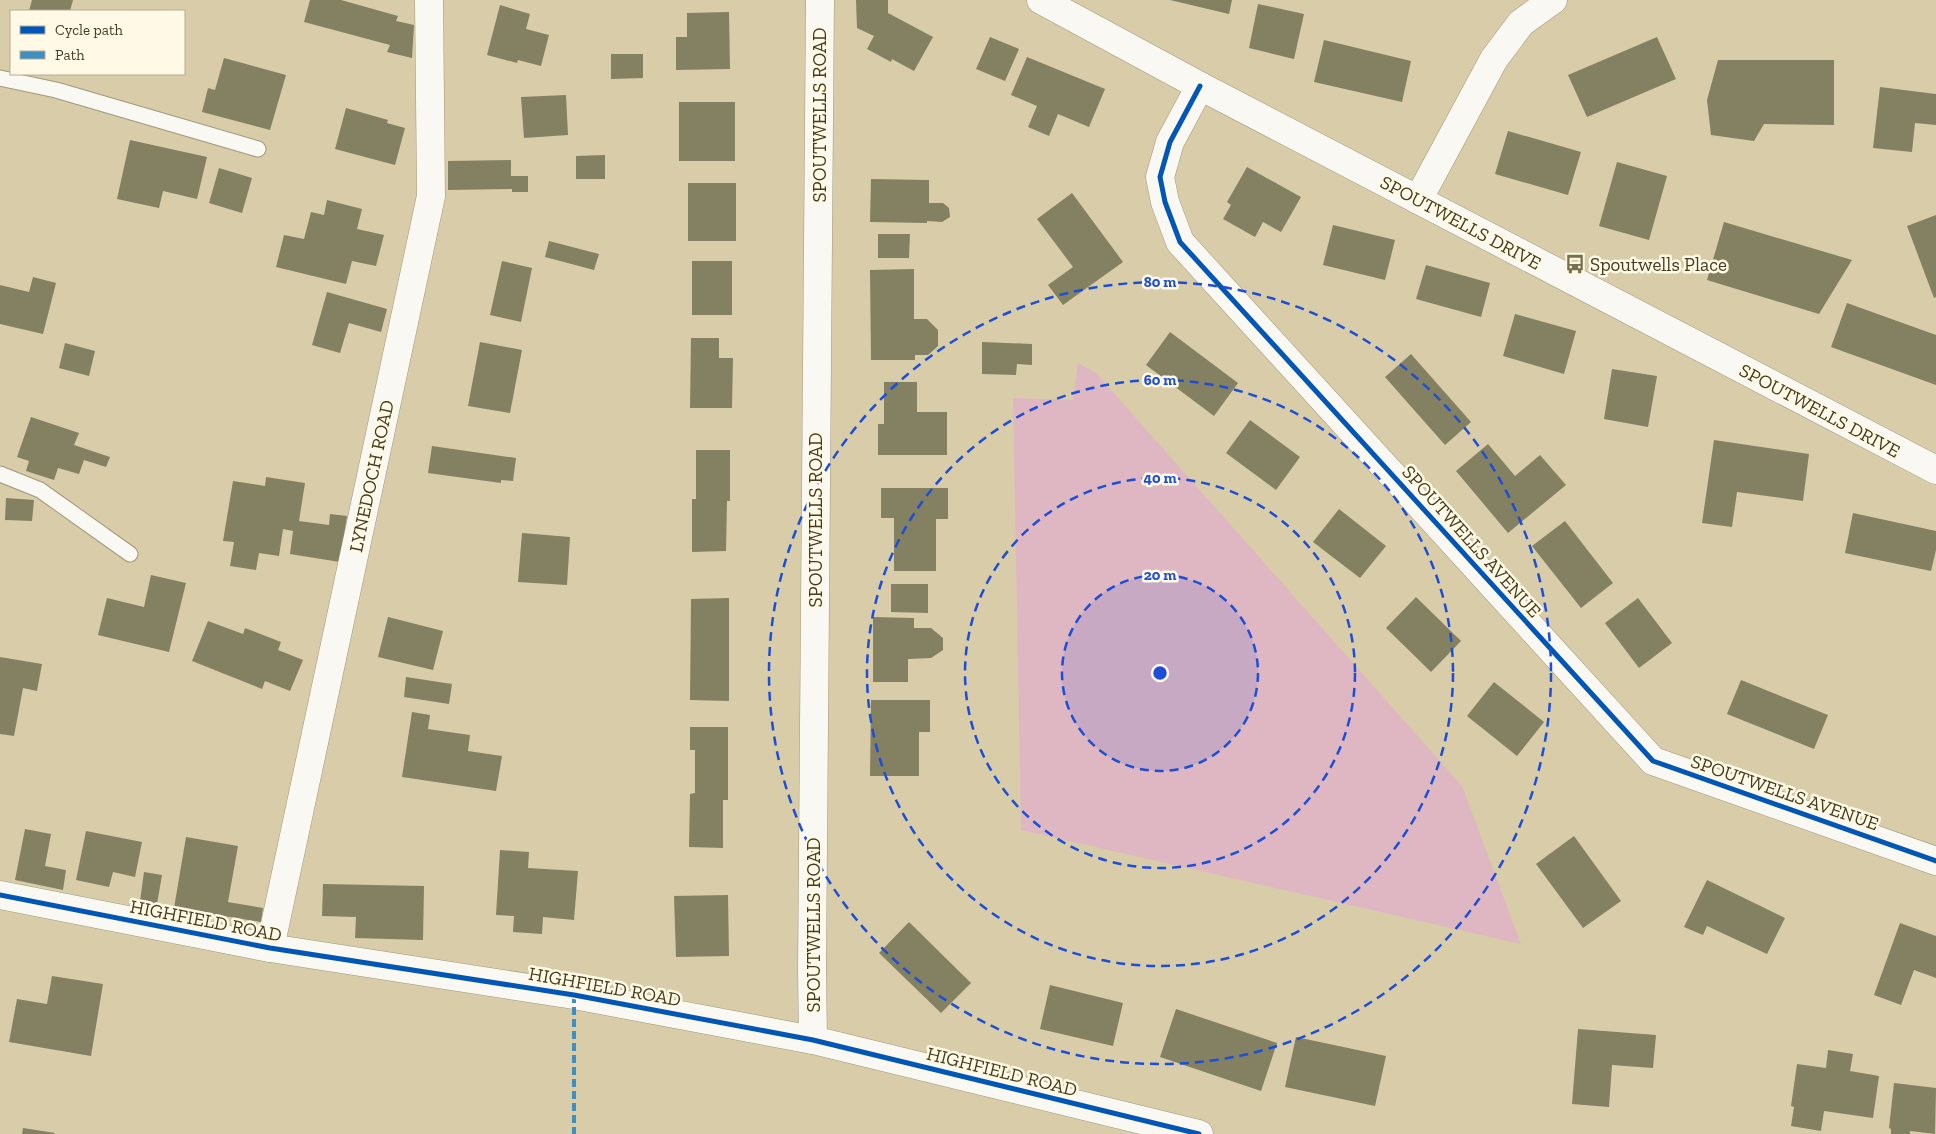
<svg xmlns="http://www.w3.org/2000/svg" width="1936" height="1134" font-family="'Zilla Slab',serif">
<style>
.green{fill:#dfb7c2}
.building{fill:#848062}
.lines{fill:none;stroke-linecap:round;stroke-linejoin:round}
.service-casing{stroke:#a1987b;stroke-width:17}
.minor-casing{stroke:#a1987b;stroke-width:29}
.service{stroke:#f9f8f2;stroke-width:15}
.minor{stroke:#f9f8f2;stroke-width:28}
.quiet{stroke:#408ec0;stroke-width:4;stroke-dasharray:8 4;stroke-linecap:butt}
.cycleway-casing{stroke:#fff9e5;stroke-width:8}
.cycleway{stroke:#0057b8;stroke-width:5}
.ring{fill:none;stroke:#1d4ed8;stroke-width:2.5;stroke-dasharray:9 6}
.labels{text-anchor:middle;stroke-width:5;stroke-linejoin:round;paint-order:stroke}
.street-label{font-size:19px;fill:#443c20;stroke:#fff9e5}
.poi-label{font-size:19px;fill:#443c20;stroke:#fff9e5;text-anchor:start}
.centre{fill:#1d4ed8;stroke:#fff9e5;stroke-width:2.5}
.ring-label{font-size:15px;text-anchor:middle;font-weight:bold;fill:#1d4ed8;stroke:#fff9e5;stroke-width:5;stroke-linejoin:round;paint-order:stroke}
</style>
<rect width="100%" height="100%" fill="#d8cda8"/>
<path class="green" d="M1078 363 1096 373 1462 786 1521 944 1021 830 1013 398 1073 400Z"/>
<g class="building">
<path d="M32 0H73L70 11H29Z"/>
<path d="M310 0H341L398 16 396 21 414 25 412 58 387 52 390 45 304 22Z"/>
<path d="M856 0H888V13L933 37 914 71 892 59 891 62 867 49 874 36 857 28Z"/>
<path d="M1170 0H1232L1229 14Z"/>
<path d="M1258 4 1304 14 1294 59 1249 48Z"/>
<path d="M500 5 530 14 526 29 549 35 541 66 518 60 517 63 487 55Z"/>
<path d="M729 12 730 69 676 70V37H687V13Z"/>
<path d="M990 37 1019 49 1005 81 976 69Z"/>
<path d="M1657 37 1676 79 1587 117 1568 75Z"/>
<path d="M1324 40 1411 61 1402 102 1314 82Z"/>
<path d="M611 54H643V78L611 79Z"/>
<path d="M1027 57 1105 89 1089 127 1058 114 1049 136 1028 127 1037 106 1011 95Z"/>
<path d="M224 58 286 75 270 130 202 112 208 88 215 90Z"/>
<path d="M1718 60H1834V125L1764 124 1754 141 1711 135 1707 100Z"/>
<path d="M1880 87 1936 94V125L1915 123 1912 152 1873 148Z"/>
<path d="M566 95 568 135 524 138 521 97Z"/>
<rect x="679" y="102" width="56" height="59"/>
<path d="M346 108 388 120 387 123 405 128 395 165 335 149Z"/>
<path d="M1508 131 1581 152 1568 195 1495 174Z"/>
<path d="M130 140 207 157 197 199 163 191 159 208 117 199Z"/>
<path d="M605 155V179H576V156Z"/>
<path d="M511 160V176H528V192H512V189L448 190V161Z"/>
<path d="M1617 162 1667 176 1649 240 1599 226Z"/>
<path d="M1247 167 1301 197 1281 232 1263 222 1255 237 1223 219 1231 205 1227 202Z"/>
<path d="M219 168 252 178 242 213 209 203Z"/>
<path d="M871 179 929 180V203H943L949 208 950 217 942 222 927 221V223L870 222Z"/>
<rect x="688" y="183" width="48" height="58"/>
<path d="M1072 193 1123 262 1063 305 1048 285 1073 267 1037 219Z"/>
<path d="M327 200 362 209 357 229 384 235 376 266 352 261 346 284 276 267 284 235 304 239 311 212 324 215Z"/>
<path d="M1936 215V297L1934 298 1907 226Z"/>
<path d="M1724 222 1852 260 1819 314 1707 280Z"/>
<path d="M1333 225 1395 240 1385 280 1323 265Z"/>
<path d="M878 234H910L909 258H878Z"/>
<path d="M549 241 599 254 594 270 545 257Z"/>
<path d="M502 261 532 268 521 322 490 315Z"/>
<rect x="692" y="261" width="40" height="54"/>
<path d="M1426 265 1490 283 1481 317 1416 299Z"/>
<path d="M914 269V319H927L938 330V346L928 355H915V360H871L870 270Z"/>
<path d="M33 277 56 283 43 334 0 324V285L29 292Z"/>
<path d="M327 292 387 309 381 332 349 323 340 353 312 345Z"/>
<path d="M1847 303 1936 335V385L1831 347Z"/>
<path d="M1515 314 1576 331 1564 374 1503 356Z"/>
<path d="M1170 332 1238 383 1214 416 1146 365Z"/>
<path d="M691 338H719V358H733L732 408H690Z"/>
<path d="M480 342 522 350 510 413 468 406Z"/>
<path d="M982 342 1032 344V365L1017 364 1016 375 982 374Z"/>
<path d="M65 343 95 351 89 376 59 368Z"/>
<path d="M1411 354 1471 422 1445 445 1385 377Z"/>
<path d="M1612 369 1657 376 1648 427 1604 419Z"/>
<path d="M884 382H917V412H947V455H878V424H884Z"/>
<path d="M31 417 79 433 74 445 110 457 106 467 84 460 79 474 58 468 54 480 26 471 29 461 17 457Z"/>
<path d="M1250 420 1300 457 1276 490 1226 453Z"/>
<path d="M1714 440 1809 454 1803 501 1737 492 1732 527 1702 523Z"/>
<path d="M1488 444 1515 476 1540 455 1566 485 1508 533 1456 471Z"/>
<path d="M432 446 516 458 513 481 501 480V483L428 473Z"/>
<path d="M696 450H730V501H727L726 551 692 552V499H696Z"/>
<path d="M266 477 305 483 299 521 329 525 330 514 347 516 340 562 290 554 293 531 283 529 279 556 259 553 256 570 230 566 234 542 223 541 233 481 265 486Z"/>
<path d="M881 488H948V519H936V571H894V518H881Z"/>
<path d="M6 498 34 500 32 521 5 520Z"/>
<path d="M1339 509 1386 546 1360 578 1313 542Z"/>
<path d="M1853 513 1936 531V550L1931 571 1845 553Z"/>
<path d="M1565 521 1613 583 1581 608 1532 546Z"/>
<path d="M522 533 570 537 567 585 518 582Z"/>
<path d="M151 575 186 583 169 652 98 635 107 598 144 607Z"/>
<path d="M891 584H928V613L891 612Z"/>
<path d="M1416 597 1461 641 1431 672 1386 628Z"/>
<path d="M729 598V701L690 700 691 599Z"/>
<path d="M1638 598 1672 643 1639 668 1605 623Z"/>
<path d="M388 617 443 631 433 670 378 657Z"/>
<path d="M873 617 914 618V628H931L943 638V650L931 658 908 659V682H873Z"/>
<path d="M208 621 243 634 245 628 281 642 278 650 303 660 290 691 265 681 262 689 192 661Z"/>
<path d="M0 657 42 664 37 691 23 688 14 736 0 734Z"/>
<path d="M406 677 452 684 449 704 404 697Z"/>
<path d="M1741 680 1828 715 1814 749 1727 714Z"/>
<path d="M1494 682 1544 722 1517 756 1467 716Z"/>
<path d="M871 700H930V732H919V776H870Z"/>
<path d="M412 712 430 715 428 729 470 735 468 751 502 756 496 791 402 777Z"/>
<path d="M690 727H728V800H723V848L689 847 690 794 695 793V750H690Z"/>
<path d="M25 829 51 834 45 866 66 870 63 890 15 880Z"/>
<path d="M86 831 142 842 135 877 113 872 109 887 76 880Z"/>
<path d="M1574 836 1621 901 1583 928 1536 864Z"/>
<path d="M186 837 238 846 228 902 263 908 261 922 174 908Z"/>
<path d="M500 850 529 852 528 868 578 871 574 920 543 917 542 934 513 932 514 916 496 915Z"/>
<path d="M144 872 162 875 157 904 140 901Z"/>
<path d="M1707 880 1785 918 1767 954 1707 926 1703 935 1684 927Z"/>
<path d="M323 884 424 886 423 940 355 938 356 917 322 916Z"/>
<path d="M728 895 729 956 676 957 674 896Z"/>
<path d="M909 922 971 983 941 1013 879 953Z"/>
<path d="M1900 923 1936 936V978L1914 970 1901 1005 1874 995Z"/>
<path d="M52 976 103 984 91 1056 9 1042 17 999 47 1004Z"/>
<path d="M1050 985 1123 1003 1113 1046 1040 1029Z"/>
<path d="M1176 1009 1277 1043 1261 1091 1160 1057Z"/>
<path d="M1578 1029 1656 1035 1653 1068 1612 1065 1609 1107 1572 1104Z"/>
<path d="M1296 1037 1386 1056 1375 1106 1285 1087Z"/>
<path d="M1828 1050 1853 1054 1850 1071 1879 1076 1873 1118 1824 1111 1821 1131 1791 1126 1794 1107 1791 1106 1797 1064 1826 1068Z"/>
<path d="M1894 1083 1936 1088 1935 1134 1910 1131V1134H1891V1129L1889 1128Z"/>
<path d="M23 1128 55 1133 54 1134H22Z"/>
</g>
<g class="lines">
<defs>
<g id="service">
<path d="M0 78 56 90 258 149"/>
<path d="M0 474 40 490 130 554"/>
</g>
<g id="minor">
<path d="M1041 0 1200 86 1936 470"/>
<path d="M1200 86 1170 142 1160 177 1165 202 1180 242 1653 761 1936 861"/>
<path d="M1418 200 1494 59 1521 23 1553 0"/>
<path d="M0 895 270 948 574 995 813 1040 1199 1134"/>
<path d="M270 948 431 196 429 0"/>
<path d="M813 1040 812 970 820 0"/>
</g>
</defs>
<use href="#service" class="service-casing"/>
<use href="#minor" class="minor-casing"/>
<use href="#service" class="service"/>
<use href="#minor" class="minor"/>
<path class="quiet" d="M574 995V1134"/>
<defs>
<g id="cycleway">
<path d="M1200 86 1170 142 1160 177 1165 202 1180 242 1653 761 1936 861"/>
<path d="M0 895 270 948 574 995 813 1040 1199 1134"/>
</g>
</defs>
<use href="#cycleway" class="cycleway-casing"/>
<use href="#cycleway" class="cycleway"/>
</g>
<circle cx="1160" cy="673" r="98" fill="#1d4ed8" fill-opacity=".12"/>
<g class="ring">
<circle cx="1160" cy="673" r="98"/>
<circle cx="1160" cy="673" r="195"/>
<circle cx="1160" cy="673" r="293"/>
<circle cx="1160" cy="673" r="391"/>
</g>
<defs>
<symbol id="bus-bare" viewBox="-9 -9 18 18"><path d="M-5-6H5V4H4V6H2V4H-2V6H-4V4H-5ZM-3.5-4V0h7V-4ZM-3.5 1.2v1.5H-2V1.2ZM2 1.2v1.5H3.5V1.2Z" fill="#786f50" stroke="#fff9e5" stroke-width="2.5" paint-order="stroke"/></symbol>
</defs>
<g fill-rule="evenodd">
<use href="#bus-bare" x="1561" y="250" width="28" height="28"/>
</g>
<g class="labels">
<g class="street-label">
<text transform="translate(819 115) rotate(-90)" y="7">SPOUTWELLS ROAD</text>
<text transform="translate(1461 222) rotate(28)" y="7">SPOUTWELLS DRIVE</text>
<text transform="translate(1820 410) rotate(28)" y="7">SPOUTWELLS DRIVE</text>
<text transform="translate(371 476) rotate(-78)" y="7">LYNEDOCH ROAD</text>
<text transform="translate(815 520) rotate(-90)" y="7">SPOUTWELLS ROAD</text>
<text transform="translate(1472 541) rotate(48)" y="7">SPOUTWELLS AVENUE</text>
<text transform="translate(1785 792) rotate(19)" y="7">SPOUTWELLS AVENUE</text>
<text transform="translate(206 920) rotate(11)" y="7">HIGHFIELD ROAD</text>
<text transform="translate(813 925) rotate(-90)" y="7">SPOUTWELLS ROAD</text>
<text transform="translate(605 986) rotate(10)" y="7">HIGHFIELD ROAD</text>
<text transform="translate(1002 1071) rotate(14)" y="7">HIGHFIELD ROAD</text>
</g>
<g class="poi-label">
<text x="1590" y="271">Spoutwells Place</text>
</g>
</g>
<circle cx="1160" cy="673" r="8" class="centre"/>
<g class="ring-label">
<text x="1160" y="287">80 m</text>
<text x="1160" y="385">60 m</text>
<text x="1160" y="483">40 m</text>
<text x="1160" y="580">20 m</text>
</g>
<rect x="10" y="10" width="175" height="65" fill="#fff9e5" stroke="#b4ad96"/>
<rect x="20" y="26" width="25" height="8" fill="#0057b8" stroke="#b4ad96"/>
<text x="55" y="35" font-size="15" fill="#443c20">Cycle path</text>
<rect x="20" y="51" width="25" height="8" fill="#408ec0" stroke="#b4ad96"/>
<text x="55" y="60" font-size="15" fill="#443c20">Path</text>
</svg>
